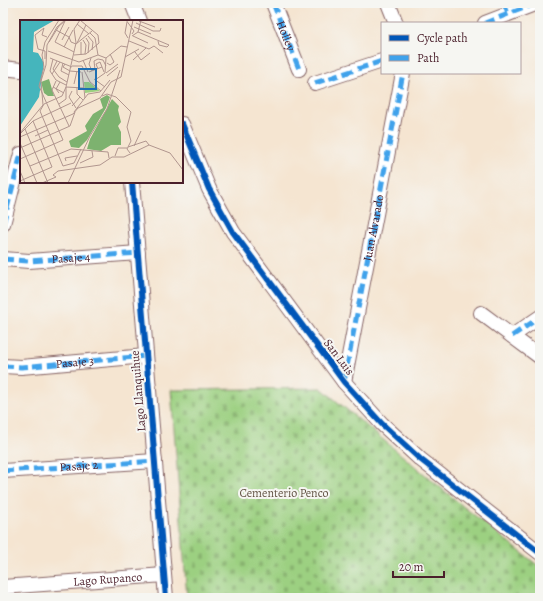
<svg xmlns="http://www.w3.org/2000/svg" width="543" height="601" font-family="Alegreya,serif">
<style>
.cemetery{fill:url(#cemetery-stones);stroke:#737856}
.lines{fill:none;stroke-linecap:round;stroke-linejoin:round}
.street-casing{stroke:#866465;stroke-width:16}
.street{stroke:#fff;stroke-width:14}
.quiet{stroke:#40a2eb;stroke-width:5;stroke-dasharray:10 5;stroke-linecap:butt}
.cycleway-casing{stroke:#f6f6f2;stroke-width:8}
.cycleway{stroke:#0057b8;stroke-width:6}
.labels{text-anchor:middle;stroke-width:4;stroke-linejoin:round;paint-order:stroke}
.street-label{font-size:12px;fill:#4a1f2b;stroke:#f6f6f2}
.park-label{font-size:12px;fill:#635445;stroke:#f6f6f2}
.inset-road{fill:none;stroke:#b1968f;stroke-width:1}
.view{fill:#1f6fb2;fill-opacity:0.15;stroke:#1f6fb2;stroke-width:2}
.inset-edge{fill:none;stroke:#4a1f2b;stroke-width:2}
</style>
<defs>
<pattern id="cemetery-stones" width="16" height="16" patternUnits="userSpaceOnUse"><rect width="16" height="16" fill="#9cd081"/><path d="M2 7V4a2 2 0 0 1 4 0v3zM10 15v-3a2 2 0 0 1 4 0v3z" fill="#88b270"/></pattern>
</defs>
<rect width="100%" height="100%" fill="#f6f6f2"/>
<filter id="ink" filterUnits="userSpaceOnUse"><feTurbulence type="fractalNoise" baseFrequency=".025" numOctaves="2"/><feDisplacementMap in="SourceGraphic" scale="8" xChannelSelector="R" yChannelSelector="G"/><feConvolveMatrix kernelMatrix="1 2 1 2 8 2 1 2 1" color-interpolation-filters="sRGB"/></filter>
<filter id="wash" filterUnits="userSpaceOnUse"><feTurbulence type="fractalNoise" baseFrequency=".012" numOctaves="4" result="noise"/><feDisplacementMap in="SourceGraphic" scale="16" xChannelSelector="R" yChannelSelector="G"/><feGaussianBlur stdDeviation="0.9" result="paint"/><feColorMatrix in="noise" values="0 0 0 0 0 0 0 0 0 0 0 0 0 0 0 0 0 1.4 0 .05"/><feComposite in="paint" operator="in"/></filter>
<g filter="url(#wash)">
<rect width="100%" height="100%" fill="#f5e5d1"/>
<path class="cemetery" d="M321 388 464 507 540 567V598H187L171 390Z"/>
</g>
<g filter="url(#ink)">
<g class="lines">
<defs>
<g id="street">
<path d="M132 3 139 21"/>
<path id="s1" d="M273 3 299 69"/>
<path d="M388 3 396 23"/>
<path d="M485 23 537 3"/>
<path d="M3 68 21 70"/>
<path d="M315 83 382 61"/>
<path d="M182 124 209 189 233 232 344 382 382 424 420 459 540 553"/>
<path d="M132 182 166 598"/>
<path d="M3 224 21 154"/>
<path d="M3 259 29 261 138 253"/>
<path d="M481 313 540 357"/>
<path d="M512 336 540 317"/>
<path d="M3 366 21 367 146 356"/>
<path id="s2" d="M344 382 403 73"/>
<path d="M3 471 155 461"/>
<path id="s3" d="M3 587 164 575"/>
</g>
</defs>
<use href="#street" class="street-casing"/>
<use href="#street" class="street"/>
<g class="quiet">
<path d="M273 3 299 69"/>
<path d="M504 3 508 14"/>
<path d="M485 23 537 3"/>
<path d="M315 83 382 61"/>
<path d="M3 224 21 154"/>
<path id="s4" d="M3 259 29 261 138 253"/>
<path d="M512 336 540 317"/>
<path id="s5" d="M3 366 21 367 146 356"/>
<path d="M344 382 403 73"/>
<path id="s6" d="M3 471 155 461"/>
</g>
<defs>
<g id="cycleway">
<path d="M182 124 209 189 233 232 344 382 382 424 420 459 540 553"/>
<path d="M132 182 166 598"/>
</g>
</defs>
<use href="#cycleway" class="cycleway-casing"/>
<use href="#cycleway" class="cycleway"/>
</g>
</g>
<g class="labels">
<g class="street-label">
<text dy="4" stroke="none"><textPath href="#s1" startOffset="35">Holley</textPath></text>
<text dy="4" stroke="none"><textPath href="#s2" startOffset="157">Juan Alvarado</textPath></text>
<text dy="4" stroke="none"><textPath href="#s4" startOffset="68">Pasaje 4</textPath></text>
<text transform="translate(339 357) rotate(53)" y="4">San Luis</text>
<text dy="4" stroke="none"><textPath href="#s5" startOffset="72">Pasaje 3</textPath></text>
<text transform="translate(138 391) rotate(-95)" y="4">Lago Llanquihue</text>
<text dy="4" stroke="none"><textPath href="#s6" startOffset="76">Pasaje 2</textPath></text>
<text dy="4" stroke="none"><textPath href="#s3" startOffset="105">Lago Rupanco</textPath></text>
</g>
<g class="park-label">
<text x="284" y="497">Cementerio Penco</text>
</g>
</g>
<g transform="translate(20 20)">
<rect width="163" height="163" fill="#f5e5d1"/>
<path d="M29 59 34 76H28L24 73 21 62ZM87 75 90 77 86 88 67 120 59 128 51 127 49 121 67 111 65 106 73 94 83 88 80 79ZM92 79 99 86 98 90 101 102 98 106 101 112V125H91L81 131 67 129 70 119Z" fill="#7db26f"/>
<path d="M64 62H69L80 71 65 73Z" fill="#9cd081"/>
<path d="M0 0H35L14 12 13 32 18 33 24 43 19 77 0 106Z" fill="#45b5bc"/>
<path class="inset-road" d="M106 0 114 11 112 14M45 1 35 22 54 32M119 1 135 7M107 2 105 13 108 18M116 3 133 11H140L141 8M57 4 69 14M114 7 131 14M36 10 49 17 51 22 56 24 72 11M118 12 149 25 147 27 139 25 138 21M70 13 75 18 78 35 86 38M68 16 73 22 72 30M112 16 118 12 121 0M113 16 128 23M66 18 69 23 68 33M42 20 49 7M63 20 66 25 65 34M109 21 129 29 134 26 143 33M29 22 39 6 45 1M61 22V35M57 23 66 5M44 27 53 10M28 31 59 42 78 35M115 32 121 40 130 33M54 35 66 34 79 23 78 15 60 0M105 37 119 29M30 38 52 47M71 38 69 44 72 51M86 38 101 26 107 27M25 39V31L18 29 15 15 24 8 22 15 27 17M33 39 30 51 36 60 46 65M63 40 68 52M113 40 126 28M37 41 33 49 39 57 47 62M43 43 41 51 49 55M87 43 90 45 94 42 90 34M45 44 43 47 50 51 61 52M52 46H62L70 62 81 71M78 49 76 44 80 42 84 52M75 50 74 41 78 39 83 40 86 46M62 52 65 78M69 52 82 47M85 53 86 38M86 53 98 44M32 54 40 42M87 56 98 47M74 59 85 67M75 60 85 53M36 61 32 70 49 106M54 64 57 51M33 67 44 73M46 67 42 76 24 84 20 91 43 146 54 143 61 129M46 67 64 68M57 68V74L63 80M52 71 49 77 56 88M39 73 36 69 40 62M82 76 87 74 96 77 111 92 107 107 111 121 107 129 110 133M39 84 46 79V67L56 23 54 9 60 0M52 86 60 77M54 92 68 74 80 72 90 60M5 109 28 163M0 113 23 85 21 61 26 45 27 25 37 7 45 0M0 114 13 101 51 83M15 116 28 110M0 117 53 94 58 88 80 78 91 62 101 57 113 0M0 123 17 163M114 126 121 111M108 127 126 121 129 125M0 128 50 106 55 92M95 136 98 128H107M0 139 43 120 19 66 24 47 22 35 25 22 39 0M46 141 45 138 57 136M60 143 73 137 72 131M10 146 51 129 88 132 89 138M0 151 5 163M36 157 33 155 38 151 80 145 92 137H104L129 125 150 133 163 150M0 161 32 147 13 101M22 163 36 157M48 163 70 116 87 89 100 50"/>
<path class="view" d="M59 49H76V69H59Z"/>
<rect width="163" height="163" class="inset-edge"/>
</g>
<rect width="543" height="601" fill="none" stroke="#f6f6f2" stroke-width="16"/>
<rect x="381" y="22" width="140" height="52" fill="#f6f6f2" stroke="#b1a0a2"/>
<rect x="389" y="35" width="20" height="6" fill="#0057b8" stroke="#b1a0a2"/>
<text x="417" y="42" font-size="12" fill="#4a1f2b">Cycle path</text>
<rect x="389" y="55" width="20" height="6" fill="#40a2eb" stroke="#b1a0a2"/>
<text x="417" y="62" font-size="12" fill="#4a1f2b">Path</text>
<path d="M393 571v6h51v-6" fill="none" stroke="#4a1f2b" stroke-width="2"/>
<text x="399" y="571" font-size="12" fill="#4a1f2b" stroke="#f6f6f2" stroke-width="3" paint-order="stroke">20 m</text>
</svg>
